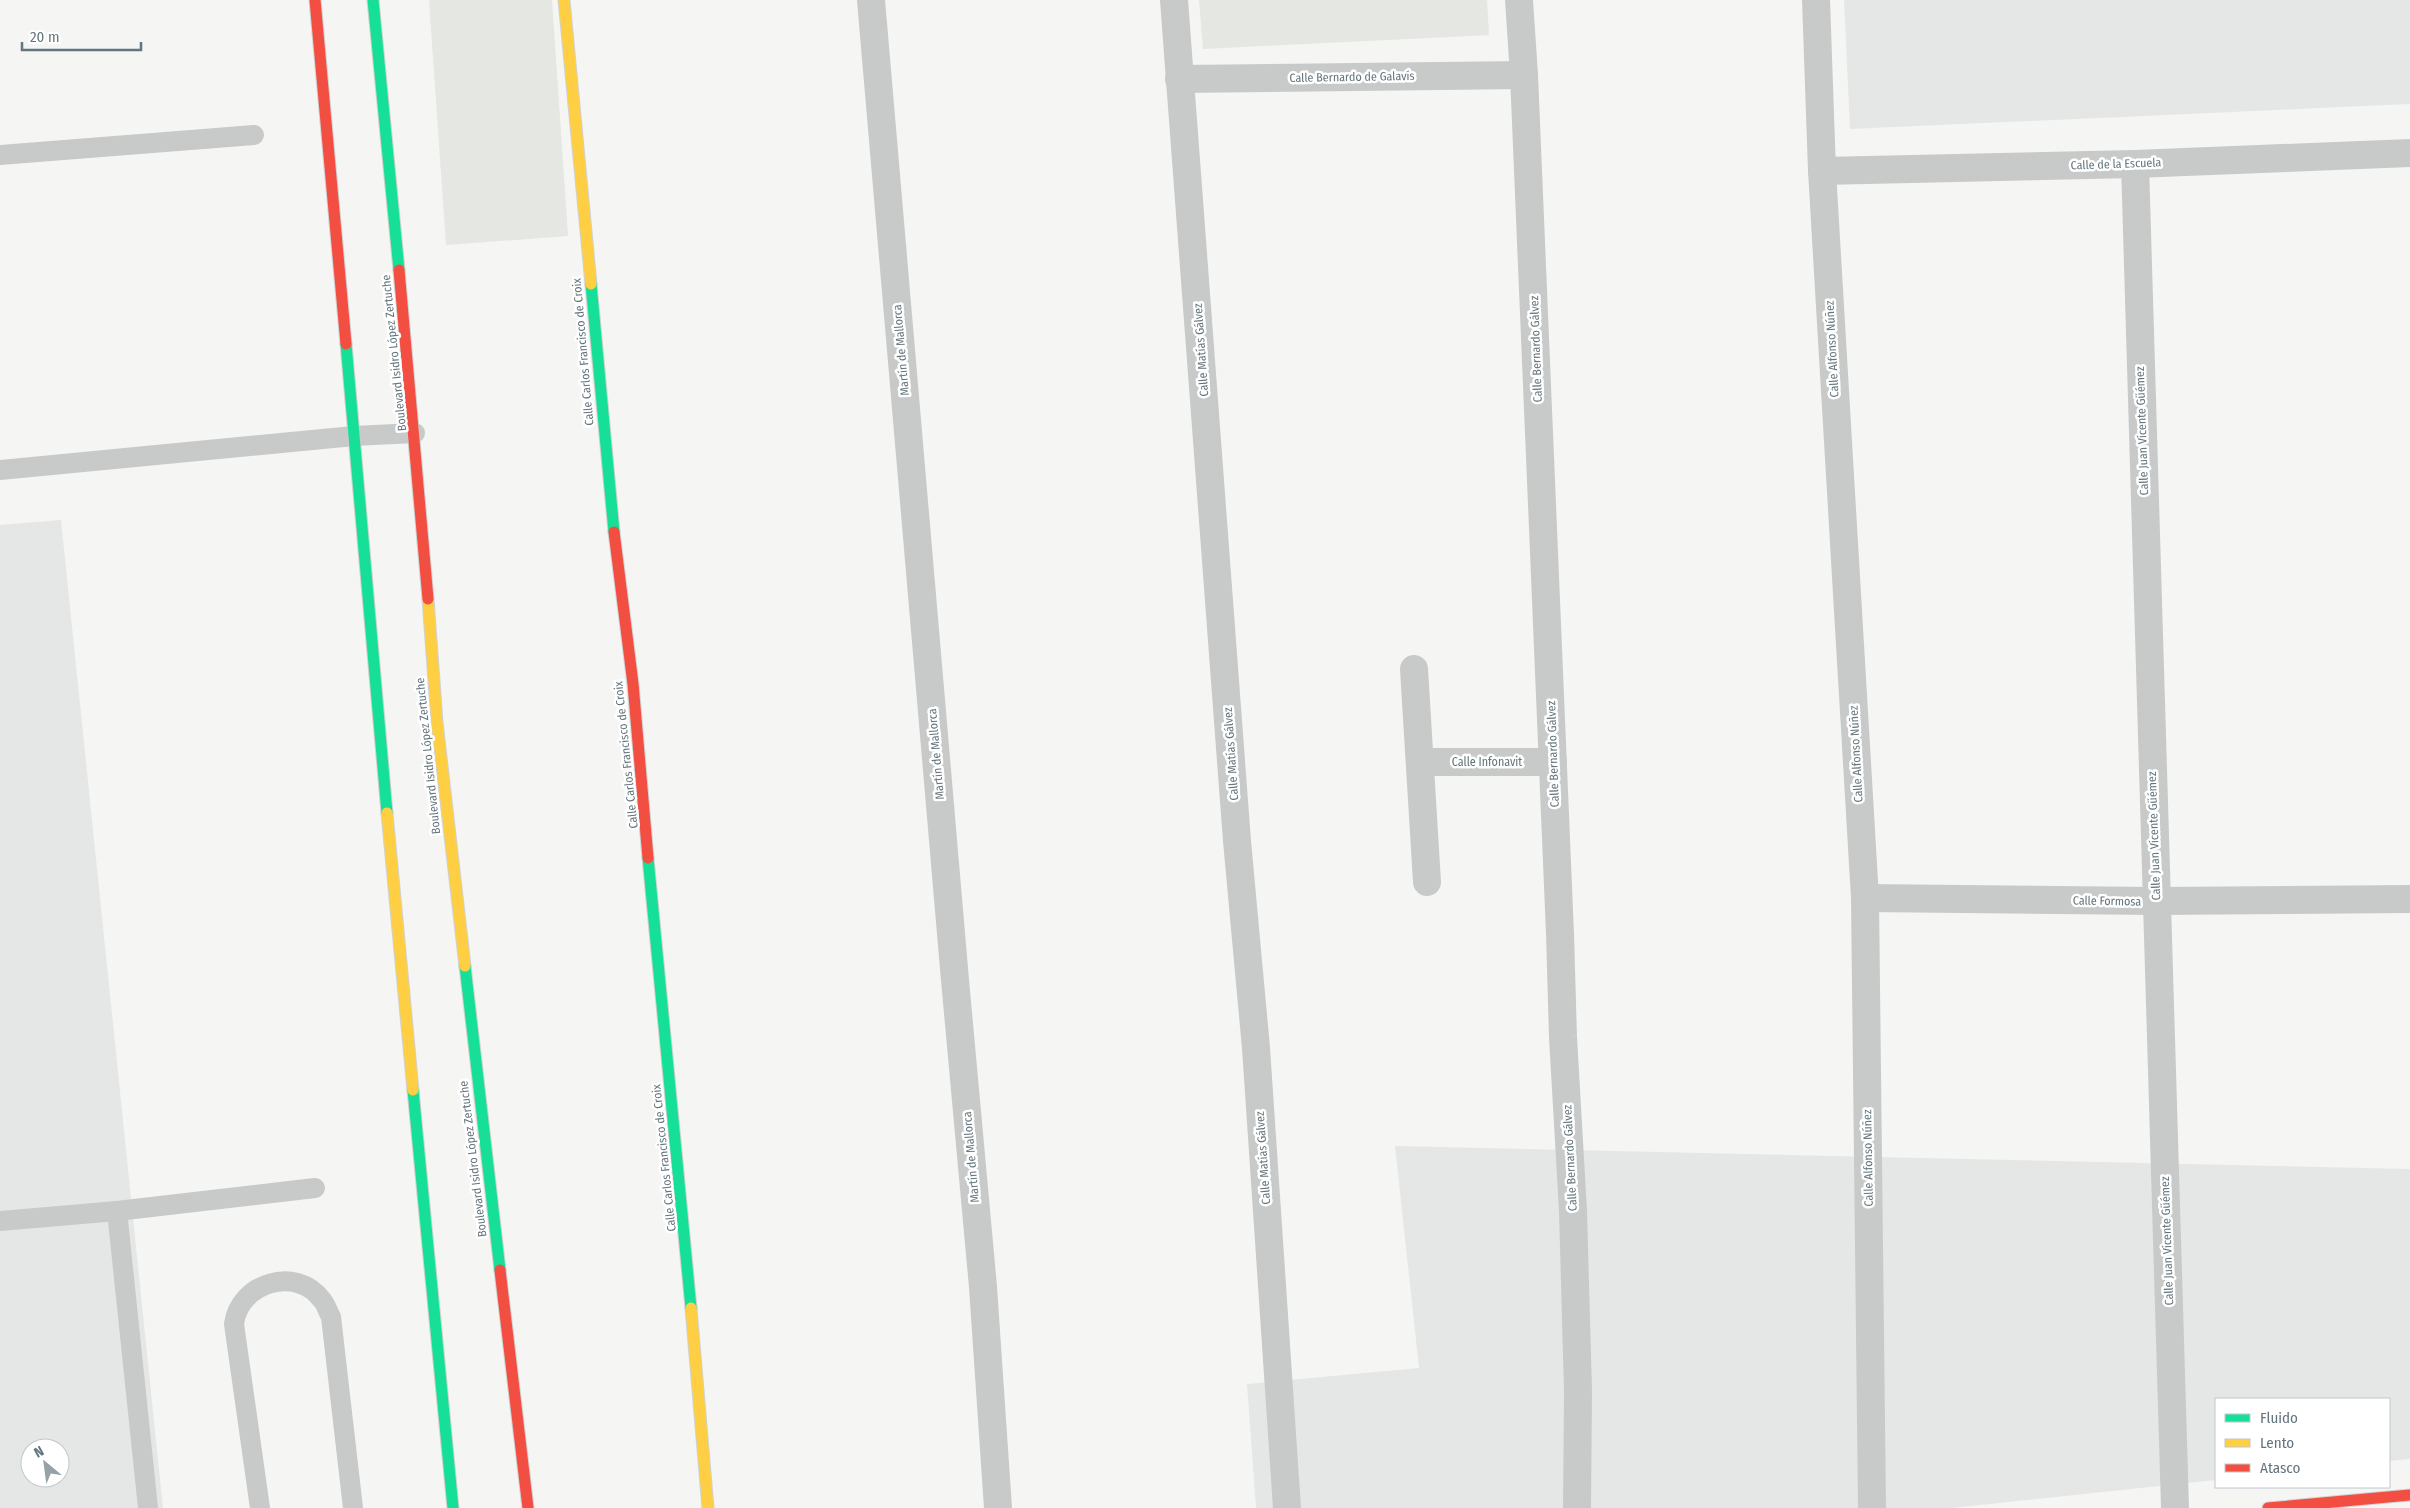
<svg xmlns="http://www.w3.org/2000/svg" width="2410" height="1508" font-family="'Fira Sans Condensed',sans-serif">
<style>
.built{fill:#e5e7e6;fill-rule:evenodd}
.green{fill:#e4e7e2}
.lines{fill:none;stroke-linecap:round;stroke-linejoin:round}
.fast-casing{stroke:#d1d2d2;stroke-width:13}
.slow-casing{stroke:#d1d2d2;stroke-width:13}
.jam-casing{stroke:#d1d2d2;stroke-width:13}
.lane{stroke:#c8caca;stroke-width:20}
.street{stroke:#c8caca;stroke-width:28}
.fast{stroke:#16e098;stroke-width:11}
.slow{stroke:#ffcf43;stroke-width:11}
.jam{stroke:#f24e42;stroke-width:11}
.labels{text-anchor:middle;stroke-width:5;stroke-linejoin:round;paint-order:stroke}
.street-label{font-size:12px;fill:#63757d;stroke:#fff}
</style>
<rect width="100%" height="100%" fill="#f5f5f4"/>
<g class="built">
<path d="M1844 0H2410V104L1850 129Z"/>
<path d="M61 520 163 1508H0V525ZM30 1448H60V1478H30Z"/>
<path d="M1395 1146 2410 1169V1459L2389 1461V1399H2216V1480L1952 1508H1256L1247 1384 1419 1368Z"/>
</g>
<g class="green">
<path d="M429 0H552L568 236 446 245Z"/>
<path d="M1199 0H1487L1489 35 1203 49Z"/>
</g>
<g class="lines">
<defs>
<g id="fast">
<path d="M373 0 399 270"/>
<path d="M591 284 614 532"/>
<path d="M346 344 387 813"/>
<path d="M648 858 691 1308"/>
<path d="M465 966 500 1270"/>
<path d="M413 1090 453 1508"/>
</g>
<g id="slow">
<path d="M564 0 591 284"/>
<path d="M428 599 437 722 465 966"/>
<path d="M387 813 413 1090"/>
<path d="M691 1308 708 1508"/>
</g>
<g id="jam">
<path d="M315 0 346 344"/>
<path d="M399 270 428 599"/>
<path d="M614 532 633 684 648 858"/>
<path d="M500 1270 528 1508"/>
<path d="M2268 1508 2410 1495"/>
</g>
</defs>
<use href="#fast" class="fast-casing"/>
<use href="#slow" class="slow-casing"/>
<use href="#jam" class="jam-casing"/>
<g class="lane">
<path d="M0 155 254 135"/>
<path d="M0 470 354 436 415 433"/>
<path d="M117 1211 148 1508"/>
<path d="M0 1221 117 1211 315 1188"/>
<path d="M260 1508 234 1324C239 1283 296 1265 322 1300 326 1304 328 1312 331 1317L353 1508"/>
</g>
<g class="street">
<path d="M871 0 955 980 983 1287 998 1508"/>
<path d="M1174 0 1237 841 1256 1048 1287 1508"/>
<path d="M1519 0 1524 75 1560 934 1563 1037 1573 1211 1578 1391 1577 1508"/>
<path d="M1816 0 1822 171 1865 898 1872 1508"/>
<path d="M1179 79 1524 75"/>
<path d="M2135 164 2175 1508"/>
<path d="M1822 171 2135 164 2410 153"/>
<path d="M1414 669 1427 882"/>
<path d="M1421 762H1553"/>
<path d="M1865 898 2156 901 2410 899"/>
</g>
<use href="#fast" class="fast"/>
<use href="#slow" class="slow"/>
<use href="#jam" class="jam"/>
</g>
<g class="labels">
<g class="street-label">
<text transform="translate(1352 77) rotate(-1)" y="4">Calle Bernardo de Galavís</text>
<text transform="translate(2116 164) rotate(-2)" y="4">Calle de la Escuela</text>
<text transform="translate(1536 349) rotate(-92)" y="4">Calle Bernardo Gálvez</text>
<text transform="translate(1832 349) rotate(-93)" y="4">Calle Alfonso Núñez</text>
<text transform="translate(901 350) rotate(-95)" y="4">Martín de Mallorca</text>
<text transform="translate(1201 350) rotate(-94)" y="4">Calle Matías Gálvez</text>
<text transform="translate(583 352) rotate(-95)" y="4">Calle Carlos Francisco de Croix</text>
<text transform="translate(394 353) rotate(-96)" y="4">Boulevard Isidro López Zertuche</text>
<text transform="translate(2142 431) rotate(-92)" y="4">Calle Juan Vicente Güémez</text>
<text transform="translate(936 754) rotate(-95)" y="4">Martín de Mallorca</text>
<text transform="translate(1231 754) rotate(-94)" y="4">Calle Matías Gálvez</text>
<text transform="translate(1553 754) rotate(-92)" y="4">Calle Bernardo Gálvez</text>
<text transform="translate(1856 754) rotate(-93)" y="4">Calle Alfonso Núñez</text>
<text transform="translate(626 755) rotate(-96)" y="4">Calle Carlos Francisco de Croix</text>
<text transform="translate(428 756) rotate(-96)" y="4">Boulevard Isidro López Zertuche</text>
<text x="1487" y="766">Calle Infonavit</text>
<text transform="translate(2154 836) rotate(-92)" y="4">Calle Juan Vicente Güémez</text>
<text transform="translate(2107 901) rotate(1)" y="4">Calle Formosa</text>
<text transform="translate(971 1157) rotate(-95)" y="4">Martín de Mallorca</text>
<text transform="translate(664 1158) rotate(-96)" y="4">Calle Carlos Francisco de Croix</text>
<text transform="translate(1263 1158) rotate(-94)" y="4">Calle Matías Gálvez</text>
<text transform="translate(1570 1158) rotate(-93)" y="4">Calle Bernardo Gálvez</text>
<text transform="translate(1868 1158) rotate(-91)" y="4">Calle Alfonso Núñez</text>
<text transform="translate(473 1159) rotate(-97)" y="4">Boulevard Isidro López Zertuche</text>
<text transform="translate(2167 1241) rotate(-92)" y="4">Calle Juan Vicente Güémez</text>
</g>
</g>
<rect x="2215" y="1398" width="175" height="90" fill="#ffffff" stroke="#c1c8cb"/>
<rect x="2225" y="1414" width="25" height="8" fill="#16e098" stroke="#c1c8cb"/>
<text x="2260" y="1423" font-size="15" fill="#63757d">Fluido</text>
<rect x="2225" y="1439" width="25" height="8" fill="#ffcf43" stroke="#c1c8cb"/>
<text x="2260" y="1448" font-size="15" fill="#63757d">Lento</text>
<rect x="2225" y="1464" width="25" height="8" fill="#f24e42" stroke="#c1c8cb"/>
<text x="2260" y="1473" font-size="15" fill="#63757d">Atasco</text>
<g transform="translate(45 1463) rotate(331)"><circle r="24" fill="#ffffff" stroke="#c1c8cb"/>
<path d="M0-4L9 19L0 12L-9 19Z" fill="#96a2a7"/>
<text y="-8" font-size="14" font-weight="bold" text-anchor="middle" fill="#63757d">N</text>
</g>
<path d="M22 42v8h119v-8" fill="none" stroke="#63757d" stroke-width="2.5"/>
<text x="30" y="42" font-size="15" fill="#63757d" stroke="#ffffff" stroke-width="4" paint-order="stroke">20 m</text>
</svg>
